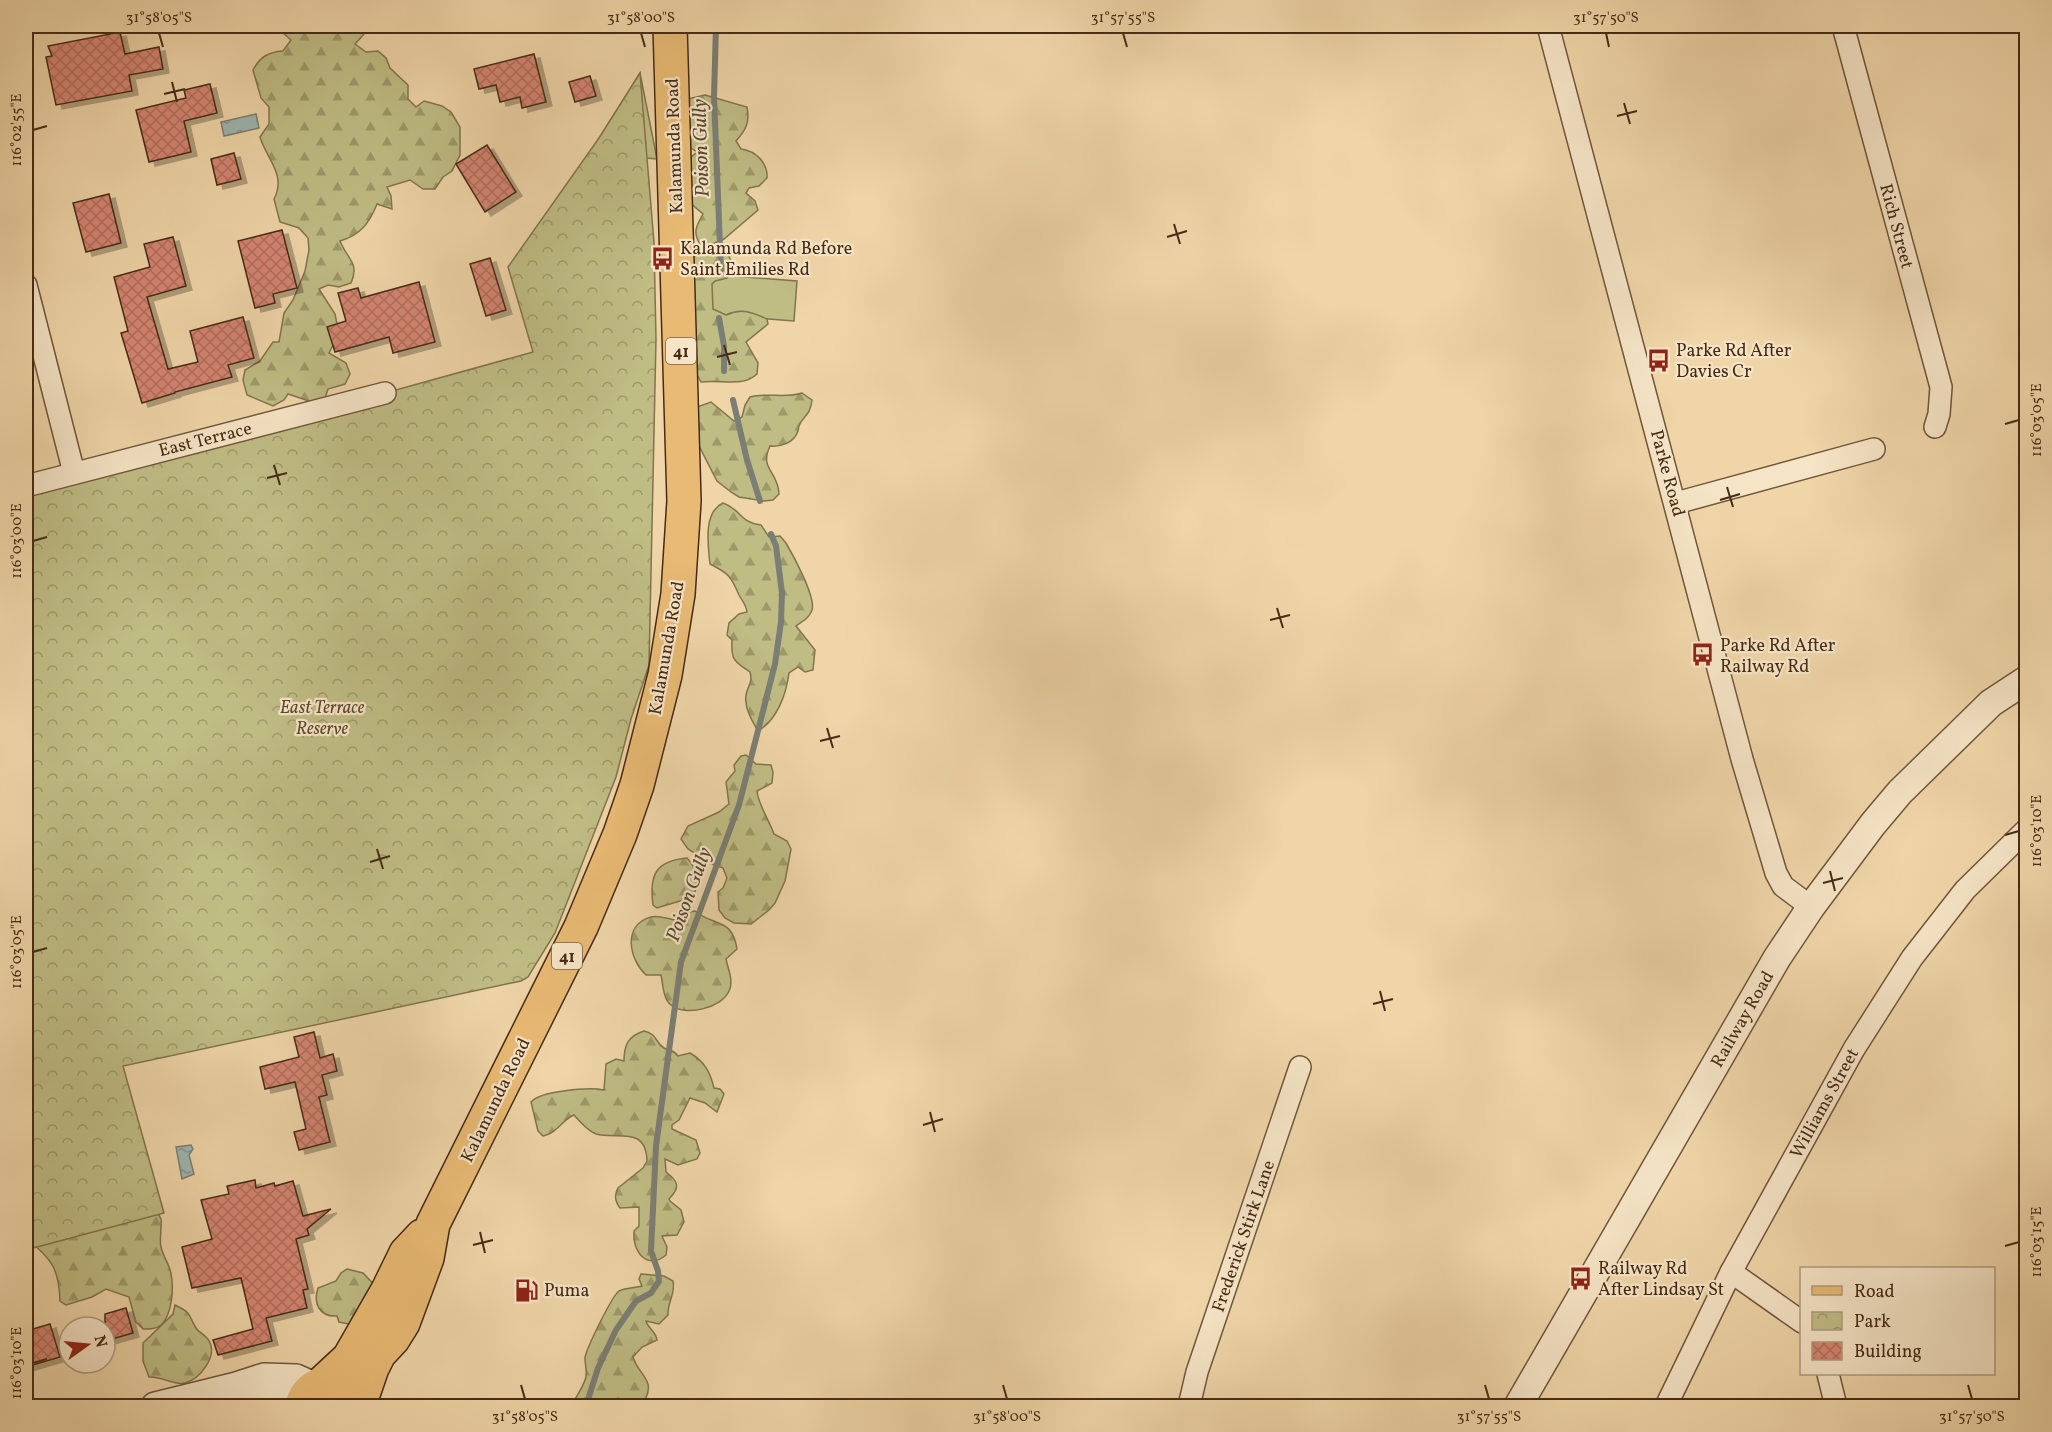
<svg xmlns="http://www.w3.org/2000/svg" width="2052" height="1432" font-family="Vollkorn,serif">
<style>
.green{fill:#bfbc84;stroke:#82744d;stroke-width:1.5}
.forest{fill:url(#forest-firs);stroke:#82744d;stroke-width:1.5}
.park{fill:url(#park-crowns);stroke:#82744d;stroke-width:1.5}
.water{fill:url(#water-ripples);stroke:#7b7e74;stroke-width:1.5}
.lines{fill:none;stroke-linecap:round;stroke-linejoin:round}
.stream{stroke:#7b7e74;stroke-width:6}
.building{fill:url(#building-cross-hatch);stroke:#462b16;stroke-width:1.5;filter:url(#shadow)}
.minor-casing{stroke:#70563a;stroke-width:24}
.tertiary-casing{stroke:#70563a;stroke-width:30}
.primary-casing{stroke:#462b16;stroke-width:36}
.minor{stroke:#f5e4c6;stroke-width:21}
.tertiary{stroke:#f5e4c6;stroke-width:27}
.primary{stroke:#e8ba74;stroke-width:33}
.ticks{fill:none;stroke:#462b16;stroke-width:2}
.labels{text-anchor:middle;stroke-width:4.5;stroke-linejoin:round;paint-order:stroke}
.shield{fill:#f5e4c6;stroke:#7a624b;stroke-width:1.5}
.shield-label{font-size:16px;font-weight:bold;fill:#462b16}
.street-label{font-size:18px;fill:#462b16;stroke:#f5e4c6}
.poi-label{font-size:18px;fill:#462b16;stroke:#f5e4c6;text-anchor:start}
.park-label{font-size:18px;font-style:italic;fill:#5e482c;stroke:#f5e4c6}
.water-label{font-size:20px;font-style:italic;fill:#584735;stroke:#f5e4c6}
.neatline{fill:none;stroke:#462b16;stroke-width:2}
.ticks-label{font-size:15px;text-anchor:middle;fill:#462b16}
</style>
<defs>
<pattern id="forest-firs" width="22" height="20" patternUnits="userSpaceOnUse" patternTransform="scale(1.5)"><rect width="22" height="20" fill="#bfbc84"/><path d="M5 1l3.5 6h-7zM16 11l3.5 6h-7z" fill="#9d996b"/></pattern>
<pattern id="park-crowns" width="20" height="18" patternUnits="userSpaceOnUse" patternTransform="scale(1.5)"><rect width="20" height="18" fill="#bfbc84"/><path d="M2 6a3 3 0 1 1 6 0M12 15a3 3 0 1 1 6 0" fill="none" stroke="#9d996b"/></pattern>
<pattern id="water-ripples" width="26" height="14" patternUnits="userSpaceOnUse" patternTransform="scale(1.5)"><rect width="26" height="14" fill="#9eb6b3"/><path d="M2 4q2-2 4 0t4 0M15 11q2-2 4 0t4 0" fill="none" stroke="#839491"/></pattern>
<pattern id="building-cross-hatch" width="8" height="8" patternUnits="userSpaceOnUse" patternTransform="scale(1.5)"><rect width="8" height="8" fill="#d58572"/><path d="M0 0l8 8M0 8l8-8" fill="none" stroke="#af6d5d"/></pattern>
<filter id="shadow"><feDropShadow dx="6" dy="4" stdDeviation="0" flood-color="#0004"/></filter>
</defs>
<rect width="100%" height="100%" fill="#efd5a8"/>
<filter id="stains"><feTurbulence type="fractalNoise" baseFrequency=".00333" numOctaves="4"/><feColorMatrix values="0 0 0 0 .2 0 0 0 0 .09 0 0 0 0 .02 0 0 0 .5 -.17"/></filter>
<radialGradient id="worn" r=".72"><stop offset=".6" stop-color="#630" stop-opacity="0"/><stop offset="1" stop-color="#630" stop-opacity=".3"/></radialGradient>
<g class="green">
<path d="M640 73 657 159 646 158 598 140Z"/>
<path d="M708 274 797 281 794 321 705 314Z"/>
</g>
<g class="forest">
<path d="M275 26H366L364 34 355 44 366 52 378 51 386 58 390 68 408 85V99L416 107 424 101 442 106 451 112 460 127V155L452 171 443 177 435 189H423L410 180 387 187 391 196 392 209 377 204C369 224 360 235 340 241 347 259 360 263 351 283L339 287 328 285 319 289 335 314 339 334 329 353 346 363 350 374 345 384 328 389 324 401 312 402 288 394 284 400 273 406 247 395 243 380 245 370 260 361 273 342H279L284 313 293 300 305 271 309 250 308 238 299 228 280 222 274 199C287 175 266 158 260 137L269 124V107L261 98 253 70C260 57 268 52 283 51L291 40Z"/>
<path d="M705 95 747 107C750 122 746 130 736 141L741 149C756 151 768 163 767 178L759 186 749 188 746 193 755 201 758 210 724 239 710 245 700 244C692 232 697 225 703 214L682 196 690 158 697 152 691 148 678 131 683 100Z"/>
<path d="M717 249 727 251 734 269 727 278 715 281 712 284 713 309 726 315C741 308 752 312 767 319L768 324 746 342 758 363 757 374C742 388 721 379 701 382L695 371 688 263 697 254Z"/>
<path d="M802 393 812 400C810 417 803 415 799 426 798 428 799 429 798 431 794 443 781 447 770 446 759 470 778 470 779 494L773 500 764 501 739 497 731 492 717 481 696 440 697 407 711 402 734 421 742 417 745 405 750 397C768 392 784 399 802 393Z"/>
<path d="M723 503C741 509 740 523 761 525L769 537 780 536 786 543C793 555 816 597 812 610 809 619 802 621 796 626L815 650 813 670 805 672 798 667 789 673C786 695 777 720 758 731 752 721 744 707 746 695 748 685 753 682 750 672 734 661 731 661 732 640L727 635 729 623 739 614 747 612C746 604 742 601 739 595 731 576 728 573 710 564 708 545 703 512 723 503Z"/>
<path d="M746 755 756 764 771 765 773 772 772 783 757 791C758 804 769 820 774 834L787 841 791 849 785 881 775 903 769 910 751 924 734 923 725 918 719 910 718 892 723 888 727 878 723 868 712 864 688 849 681 839 688 826 719 812 729 804 726 782 735 771 734 765 741 756Z"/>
<path d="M687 858C696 867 699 880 695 892L683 900 657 908 653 905C649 874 656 861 687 858Z"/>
<path d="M695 911C714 927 732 917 737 949L726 959C728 969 734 981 729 991 722 1008 685 1017 671 1005 663 999 663 984 661 975H646C629 959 622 925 651 917 659 915 667 919 675 920L685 913Z"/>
<path d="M26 971 161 1219C162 1227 159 1241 161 1247 163 1257 170 1265 171 1274 174 1288 172 1315 161 1325 156 1329 150 1329 143 1329L136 1322 129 1297 106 1289 92 1297 66 1305 60 1301C59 1269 52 1259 28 1240Z"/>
<path d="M644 1031C658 1034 655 1043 664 1048 671 1052 673 1049 678 1056L690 1053C705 1062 710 1072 714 1088L720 1089 724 1094 717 1112 705 1103 690 1098 679 1120 672 1125V1129L696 1140 700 1153 697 1159 678 1165 665 1159 666 1172C678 1181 681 1187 669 1199L670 1201 681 1210 684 1222 677 1235 662 1236 667 1247 666 1255C647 1271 632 1251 634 1231L639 1226V1207L620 1208C615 1201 614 1196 618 1188L643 1168 647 1161C646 1125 617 1140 596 1134 588 1131 580 1122 574 1115 563 1119 556 1134 543 1136L538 1131 531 1102C540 1091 589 1087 604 1090L606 1064 616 1059 624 1061C624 1045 628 1036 644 1031Z"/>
<path d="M347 1269 363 1273 383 1294 353 1325 339 1322 337 1316C319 1317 313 1303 318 1288L336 1281 341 1273Z"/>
<path d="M641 1274 664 1276 673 1281C676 1293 667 1303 668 1315L659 1324 646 1321C648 1328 656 1332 657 1340L642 1347 633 1357C638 1375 657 1380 644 1401 624 1408 593 1407 571 1406 576 1397 583 1388 586 1377 587 1370 585 1365 585 1358 586 1349 612 1296 619 1291 624 1288 635 1288 642 1286L639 1279Z"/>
<path d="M175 1305C193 1314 187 1313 196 1328 199 1333 206 1335 209 1341 218 1356 200 1379 185 1383 175 1386 162 1376 149 1377L143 1361V1343L173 1314Z"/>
</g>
<path class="park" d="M640 73 654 243 656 339 649 665 631 719 616 777 555 933 528 977 521 981 123 1066 164 1213 26 1250V486L385 393 533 352 508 267 599 138Z"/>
<g class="water">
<path d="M256 114 259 128 224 136 221 122Z"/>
<path d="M191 1145 193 1149 189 1155 194 1174 182 1179 176 1147Z"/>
</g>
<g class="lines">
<g class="stream">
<path d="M716 26 714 97 721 270"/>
<path d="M719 318 724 346V371"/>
<path d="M733 400 747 460 760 501"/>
<path d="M586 1406 598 1368 616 1330 636 1301 651 1293 659 1281 658 1271 651 1251 656 1146 681 962 739 805 775 664 781 622 782 593 776 546 771 534"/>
</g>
</g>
<g class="building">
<path d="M120 32 125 54 159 47 163 69 129 75 132 91 56 105 46 57 52 56 48 46Z"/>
<path d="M534 54 546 102 522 108 520 97 500 102 496 85 479 89 474 69Z"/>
<path d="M590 76 596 96 575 102 569 82Z"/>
<path d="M210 84 217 113 184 121 191 152 149 162 136 110 186 98 184 90Z"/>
<path d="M487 145 516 192 485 212 456 164Z"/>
<path d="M234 153 241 179 217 185 211 159Z"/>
<path d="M109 194 121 243 86 252 73 203Z"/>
<path d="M282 230 297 288 273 294 275 303 255 308 238 241Z"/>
<path d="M173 237 186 286 147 297 168 369 198 362 190 331 243 317 254 358 228 365 232 377 175 392V393L142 403 121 333 128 331 114 277 150 267 144 244Z"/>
<path d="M490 258 506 310 486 316 470 264Z"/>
<path d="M419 282 435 342 393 353 389 337 335 352 327 327 346 321 338 293 358 288 361 298Z"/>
<path d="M314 1032 320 1058 333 1054 337 1071 322 1075 327 1095 319 1097 330 1142 299 1150 294 1132 306 1129 295 1082 265 1089 260 1067 299 1057 294 1037Z"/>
<path d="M255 1180 256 1188 274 1183 275 1186 293 1181 303 1216 331 1209 307 1229 309 1235 296 1239 308 1289 303 1290 307 1308 266 1318 272 1341 218 1355 213 1340 253 1329 241 1278 192 1288 182 1247 212 1239 201 1200 229 1194 227 1186Z"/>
<path d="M126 1308 133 1333 105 1341V1314Z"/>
<path d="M50 1324 60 1357 26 1367V1331Z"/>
</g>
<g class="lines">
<defs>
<g id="minor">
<path d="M1548 26 1742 759 1776 873 1783 886 1811 907"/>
<path d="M1843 26 1941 387 1939 414 1935 427"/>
<path d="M26 285 74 473"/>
<path d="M26 486 385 393"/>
<path d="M1676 503 1874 449"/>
<path d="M1731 1272 1802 1322"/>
<path d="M1828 1374 1836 1406"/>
<path d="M1189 1406 1197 1372 1300 1067"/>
<path d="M1666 1406 1731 1272 1854 1049 1912 958 1965 890 2026 830"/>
</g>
<g id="tertiary">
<path d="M240 1387 275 1396 297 1406"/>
<path d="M155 1406 236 1386 264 1377 296 1378 316 1387"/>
<path d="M1518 1406 1777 958 1811 907 1873 824 1900 792 1991 703 2026 680"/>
</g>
<g id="primary">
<path d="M321 1384 349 1358 388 1290 406 1253 422 1236"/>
<path d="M302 1406C306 1387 324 1379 342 1386"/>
<path d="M359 1406 372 1368 379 1354 393 1339 403 1323 427 1258 433 1224 581 927 620 834 637 785 665 675 678 594 684 501 670 26"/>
</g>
</defs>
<use href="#minor" class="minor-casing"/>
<use href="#tertiary" class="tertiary-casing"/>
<use href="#primary" class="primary-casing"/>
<use href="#minor" class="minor"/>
<use href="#tertiary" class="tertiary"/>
<use href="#primary" class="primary"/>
</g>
<path class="ticks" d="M159 33 163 47M641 33 645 47M1123 33 1127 47M1606 33 1609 47M172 82 177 102M164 94 185 89M1624 103 1630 124M1617 116 1637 111M33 130 47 126M1174 224 1180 244M1167 237 1187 231M724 345 730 365M717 357 737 352M2005 424 2019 420M274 465 280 485M267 478 287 473M1727 487 1733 507M1720 500 1740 494M33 541 47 537M1277 608 1283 628M1270 620 1290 615M827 728 833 748M820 741 840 736M2005 835 2019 831M377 849 383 869M370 862 390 856M1830 871 1835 891M1823 883 1843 878M33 952 47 948M1380 991 1385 1011M1373 1004 1393 999M930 1112 935 1132M923 1125 943 1119M480 1232 485 1253M473 1245 493 1240M2005 1246 2019 1242M33 1363 47 1359M521 1385 525 1399M1003 1385 1007 1399M1485 1385 1489 1399M1968 1385 1972 1399"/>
<defs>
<symbol id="bus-bare" viewBox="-9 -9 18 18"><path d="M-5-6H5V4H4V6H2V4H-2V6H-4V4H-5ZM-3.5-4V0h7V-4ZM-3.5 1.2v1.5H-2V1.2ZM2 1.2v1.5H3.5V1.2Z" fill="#8f2418" stroke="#f5e4c6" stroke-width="2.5" paint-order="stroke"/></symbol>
<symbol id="fuel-bare" viewBox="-9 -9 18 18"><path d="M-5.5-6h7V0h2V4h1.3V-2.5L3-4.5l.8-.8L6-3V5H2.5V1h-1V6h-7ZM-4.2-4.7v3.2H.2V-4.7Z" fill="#8f2418" stroke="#f5e4c6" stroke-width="2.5" paint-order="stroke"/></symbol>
</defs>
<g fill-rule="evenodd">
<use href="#bus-bare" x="646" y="242" width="33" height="33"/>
<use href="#bus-bare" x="1642" y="344" width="33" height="33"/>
<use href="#bus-bare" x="1686" y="638" width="33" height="33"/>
<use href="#bus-bare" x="1564" y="1262" width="33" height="33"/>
<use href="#fuel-bare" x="510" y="1274" width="33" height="33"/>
</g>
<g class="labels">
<g class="shield">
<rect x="666" y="338" width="30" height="26" rx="4.5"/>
<rect x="552" y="943" width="30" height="26" rx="4.5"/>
</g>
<g class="shield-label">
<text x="681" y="357">41</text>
<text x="567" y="962">41</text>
</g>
<g class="street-label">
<text transform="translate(674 146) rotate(-92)" y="6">Kalamunda Road</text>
<text transform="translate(1897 226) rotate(75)" y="6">Rich Street</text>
<text transform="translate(205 439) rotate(-14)" y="6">East Terrace</text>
<text transform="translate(1668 473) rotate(75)" y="6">Parke Road</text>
<text transform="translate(666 648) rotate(-80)" y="6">Kalamunda Road</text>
<text transform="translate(1742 1019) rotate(-60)" y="6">Railway Road</text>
<text transform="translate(495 1100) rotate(-64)" y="6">Kalamunda Road</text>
<text transform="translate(1824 1103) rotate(-61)" y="6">Williams Street</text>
<text transform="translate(1243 1236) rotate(-71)" y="6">Frederick Stirk Lane</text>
</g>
<g class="poi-label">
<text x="680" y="254">Kalamunda Rd Before<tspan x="680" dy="21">Saint Emilies Rd</tspan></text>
<text x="1676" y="356">Parke Rd After<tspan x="1676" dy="21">Davies Cr</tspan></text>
<text x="1720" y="651">Parke Rd After<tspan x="1720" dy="21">Railway Rd</tspan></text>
<text x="1598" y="1274">Railway Rd<tspan x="1598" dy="21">After Lindsay St</tspan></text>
<text x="544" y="1296">Puma</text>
</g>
<g class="park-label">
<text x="322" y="713">East Terrace<tspan x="322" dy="21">Reserve</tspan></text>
</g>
<g class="water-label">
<text transform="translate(700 148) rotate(-92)" y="7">Poison Gully</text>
<text transform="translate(688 894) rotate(-70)" y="7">Poison Gully</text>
</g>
</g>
<rect width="2052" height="1432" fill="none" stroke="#efd5a8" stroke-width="66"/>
<rect x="1800" y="1267" width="195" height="108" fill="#f5e4c6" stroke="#af9a80" stroke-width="1.5"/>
<rect x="1812" y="1286" width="30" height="9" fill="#e8ba74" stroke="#af9a80" stroke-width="1.5"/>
<text x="1854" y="1297" font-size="18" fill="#462b16">Road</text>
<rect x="1812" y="1312" width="30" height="18" fill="url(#park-crowns)" stroke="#af9a80" stroke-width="1.5"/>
<text x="1854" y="1327" font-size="18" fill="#462b16">Park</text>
<rect x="1812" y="1342" width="30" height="18" fill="url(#building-cross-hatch)" stroke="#af9a80" stroke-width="1.5"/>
<text x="1854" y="1357" font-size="18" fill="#462b16">Building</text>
<g transform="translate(87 1345) rotate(75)"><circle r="28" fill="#f5e4c6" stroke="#af9a80" stroke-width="1.5"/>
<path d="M0-4.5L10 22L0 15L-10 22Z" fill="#8f2418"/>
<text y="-9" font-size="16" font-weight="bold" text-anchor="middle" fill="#462b16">N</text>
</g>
<rect x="33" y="33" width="1986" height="1366" class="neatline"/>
<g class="ticks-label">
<text x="159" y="22">31°58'05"S</text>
<text x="641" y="22">31°58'00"S</text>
<text x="1123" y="22">31°57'55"S</text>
<text x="1606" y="22">31°57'50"S</text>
<text transform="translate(16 130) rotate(-90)" y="5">116°02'55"E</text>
<text transform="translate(2036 420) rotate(-90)" y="5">116°03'05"E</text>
<text transform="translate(16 541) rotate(-90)" y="5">116°03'00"E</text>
<text transform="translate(2036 831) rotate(-90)" y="5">116°03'10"E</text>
<text transform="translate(16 952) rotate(-90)" y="5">116°03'05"E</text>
<text transform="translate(2036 1242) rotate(-90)" y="5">116°03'15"E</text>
<text transform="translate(16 1363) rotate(-90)" y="5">116°03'10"E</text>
<text x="525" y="1421">31°58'05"S</text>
<text x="1007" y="1421">31°58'00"S</text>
<text x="1489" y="1421">31°57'55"S</text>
<text x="1972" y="1421">31°57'50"S</text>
</g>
<rect width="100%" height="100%" filter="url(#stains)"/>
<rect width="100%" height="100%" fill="url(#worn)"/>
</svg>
